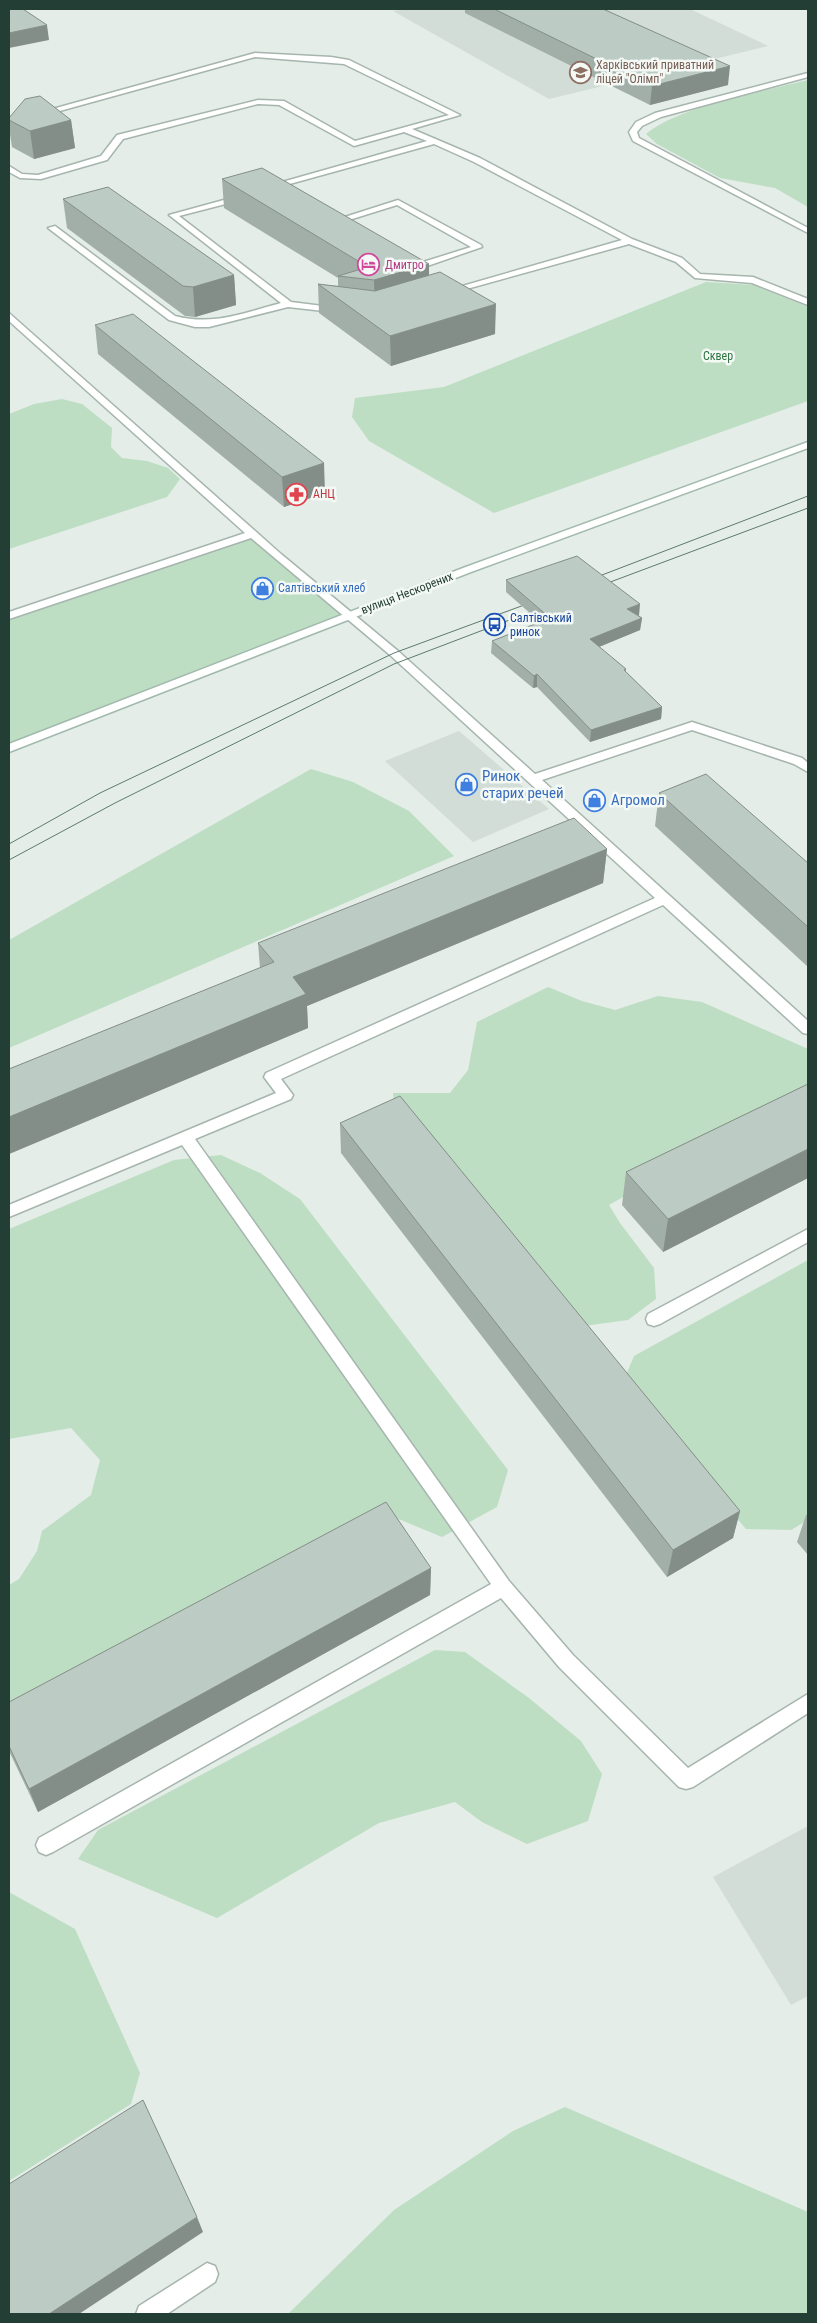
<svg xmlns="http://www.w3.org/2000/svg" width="817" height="2323" font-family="'Roboto Condensed',sans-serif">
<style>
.built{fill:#d2ddd7}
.green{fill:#bddec2}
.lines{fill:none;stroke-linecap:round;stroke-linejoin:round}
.service-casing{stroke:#a6b5ae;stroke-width:3}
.secondary-casing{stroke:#a2b9ae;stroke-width:3}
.service{fill:#fff;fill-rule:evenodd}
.secondary{fill:#fff;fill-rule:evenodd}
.tram{stroke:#5e7a6f;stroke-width:1}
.wall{fill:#a2afa8}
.shaded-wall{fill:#848e88}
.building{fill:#bccbc3;stroke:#848e88}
.labels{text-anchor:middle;stroke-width:5;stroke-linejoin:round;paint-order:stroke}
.far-education-label{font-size:12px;fill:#785e54;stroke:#f4f9f6;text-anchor:start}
.far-hotel-label{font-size:12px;fill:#b23c85;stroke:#f4f9f6;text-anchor:start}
.far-park-label{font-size:12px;fill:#2e7541;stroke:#f4f9f6}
.far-health-label{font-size:12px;fill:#be3a42;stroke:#f4f9f6;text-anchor:start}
.far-shop-label{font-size:12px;fill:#366cbe;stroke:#f4f9f6;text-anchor:start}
.far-street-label{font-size:12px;fill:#233e34;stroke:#f4f9f6}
.far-transit-label{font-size:12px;fill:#164399;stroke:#f4f9f6;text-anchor:start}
.shop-label{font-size:15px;fill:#366cbe;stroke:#f4f9f6;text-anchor:start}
</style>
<rect width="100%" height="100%" fill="#e4ede8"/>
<g class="built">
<path d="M405 9H690L768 46 549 99 393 11Z"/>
<path d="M459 731 549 809 473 842 385 761Z"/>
<path d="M808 1826V1996L791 2005 713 1877Z"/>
</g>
<g class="green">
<path d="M808 80V207L775 188 720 178 657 144 646 134C680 106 764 91 808 80Z"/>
<path d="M706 282 754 285 808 307V401L494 513 369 441 352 417 355 398 444 387Z"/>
<path d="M62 399 82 404 112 428 111 447 122 458 147 461 168 468 180 479 167 497 9 549V414L34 404Z"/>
<path d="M252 534 348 616 9 748V616Z"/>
<path d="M311 769 353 782 409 811 454 856 9 1048V940Z"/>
<path d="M548 987 582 1001 615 1010 658 996 702 1002 808 1049V1102L644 1185 609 1205 620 1223 654 1268 656 1299 628 1320 584 1326 395 1112 393 1093H450L468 1070 477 1022Z"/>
<path d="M221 1155 260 1173 300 1199 508 1470 497 1507 442 1537 389 1515 9 1714V1585L19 1579 37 1551 42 1531 91 1495 100 1460 71 1428 9 1439V1229L174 1160Z"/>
<path d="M808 1260V1520L791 1530 746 1529 695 1469 626 1375 634 1356Z"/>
<path d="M435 1650 465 1652 529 1698 581 1741 602 1774 588 1821 527 1844 482 1822 455 1802 379 1823 217 1918 78 1859 98 1830Z"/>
<path d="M9 1892 75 1929 140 2073 131 2104 9 2181Z"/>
<path d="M565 2107 808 2212V2314H288L394 2210 513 2131Z"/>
</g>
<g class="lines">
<defs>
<g id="service">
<path d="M255 53 331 57 349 60 460 115 412 129 480 158 632 239 682 258 700 274 753 277 808 299V305L752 283 695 278 676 262 629 244 445 295V291L622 240 474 162 434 144 268 190V186L427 141 404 132 354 146 279 105 258 104 123 139 107 160 41 179 20 178 9 172V166L22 174 38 175 101 156 117 135 258 100 284 101 355 141 449 115 344 64 255 57 9 125V121Z"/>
<path d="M808 73V77L661 117 642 126 637 132 639 138 808 228V233L633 141 629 132 636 122 655 113Z"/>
<path d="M242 195H245V199L179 216 291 302 339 308 342 309V313L288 307 209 327H195L169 320 48 228 55 226 175 316C214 326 243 313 281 303L169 215Z"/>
<path d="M398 200 481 245 482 247 410 272 406 269 407 267 471 247 397 205 333 225 326 223Z"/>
<path d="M9 313 281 554 398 651 535 774 692 722 802 758 808 763V772L794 764 692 730 542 780 808 1021V1034L803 1033 663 905 281 1079 293 1095 291 1099 195 1139 509 1581 573 1655 688 1768 808 1694V1713L693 1787 686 1789 679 1787 559 1667 501 1598 53 1852 46 1855 39 1852 36 1845 39 1838 491 1584 182 1145 9 1217V1205L276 1093 264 1077 266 1073 655 898 390 655 251 538 9 619V612L245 533 9 321Z"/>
<path d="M808 1229V1242L660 1324 654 1326 648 1324 646 1319 648 1314Z"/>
<path d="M207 2263 215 2266 218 2274 215 2282 167 2314H136L139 2306Z"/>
</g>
<path id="secondary" d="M808 442V448L471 572 9 752V744L463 568Z"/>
</defs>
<use href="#service" class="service-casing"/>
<use href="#secondary" class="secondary-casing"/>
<use href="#service" class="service"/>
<use href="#secondary" class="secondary"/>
<g class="tram">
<path d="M589 580 808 496"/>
<path d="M597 587 808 508"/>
<path d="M9 844 100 793 394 653 535 601"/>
<path d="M9 860 115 803 394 664 541 608"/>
</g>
</g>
<g class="wall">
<path d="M465 9H603L728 85 650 105 465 13Z"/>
<path d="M9 118 71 120 75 148 34 159 12 147 9 128Z"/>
<path d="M222 179 429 264V275L495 334 391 366 319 313 318 284 338 286V278L224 208Z"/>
<path d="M63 199 234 275 236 305 195 317 185 316 67 228Z"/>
<path d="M95 325 325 493 284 507 98 354Z"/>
<path d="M506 580 639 616 642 618 640 630 599 647 626 669V672L662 707 661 719 590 742 537 687 533 688 491 653 492 641 540 622 506 592Z"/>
<path d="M659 793 808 863V967L655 826Z"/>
<path d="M607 849 603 883 307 1006 308 1028 9 1154V1069L260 968 258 943Z"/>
<path d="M808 1084V1178L663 1252 622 1205 626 1172Z"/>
<path d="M340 1123 740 1511 733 1538 667 1577 341 1153Z"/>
<path d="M808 1514V1555L797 1542 806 1515Z"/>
<path d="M431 1568 430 1595 38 1812 9 1751V1702Z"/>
</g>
<g class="shaded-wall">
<path d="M47 25 49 40 9 48V33Z"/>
<path d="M730 66 728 85 650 105 652 86Z"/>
<path d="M71 120 75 148 34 159 30 131Z"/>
<path d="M429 264V294L375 310 374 280Z"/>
<path d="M234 275 236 305 195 317 193 287Z"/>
<path d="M496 304 495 334 391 366 390 336Z"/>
<path d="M324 463 325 493 284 507 282 477Z"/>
<path d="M640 604 639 616 627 609Z"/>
<path d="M642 618 640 630 589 651 590 639Z"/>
<path d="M537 674V687L533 688 534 676Z"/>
<path d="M662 707 661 719 590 742 591 730Z"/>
<path d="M607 849 603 883 307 1006 308 1028 9 1154V1117L293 977Z"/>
<path d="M808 1149V1178L663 1252 668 1219Z"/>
<path d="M740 1511 733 1538 667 1577 673 1550Z"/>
<path d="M431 1568 430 1595 38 1812 29 1789Z"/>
<path d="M197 2217 203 2232 79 2314H49Z"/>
</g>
<g class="building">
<path d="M9 9H23L47 25 9 33Z"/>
<path d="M494 9H603L730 66 652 86Z"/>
<path d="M40 96 71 120 30 131 9 120V118L25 99Z"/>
<path d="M262 168 429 264 374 280 338 276 368 267 222 179Z"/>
<path d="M108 187 234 275 193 287 183 286 63 199Z"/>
<path d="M440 272 496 304 390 336 318 284 375 291Z"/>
<path d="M133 314 324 463 282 477 95 325Z"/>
<path d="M577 556 640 604 627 609 642 618 590 639 626 669 624 670 662 707 591 730 537 674 534 676 492 641 550 618 506 580Z"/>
<path d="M706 774 808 863V927L659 793Z"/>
<path d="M574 818 607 849 293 977 306 994 9 1117V1069L274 962 258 943Z"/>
<path d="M808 1084V1149L668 1219 626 1172Z"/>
<path d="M400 1096 740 1511 673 1550 340 1123Z"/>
<path d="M386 1502 431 1568 29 1789 9 1746V1702Z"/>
<path d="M143 2100 197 2217 49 2314H9V2184Z"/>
</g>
<defs>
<symbol id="school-ring" viewBox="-11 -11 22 22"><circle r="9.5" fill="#f4f9f6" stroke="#8d6e63" stroke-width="1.5"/><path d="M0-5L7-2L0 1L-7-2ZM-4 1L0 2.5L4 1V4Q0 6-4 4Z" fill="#8d6e63"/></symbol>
<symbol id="hotel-ring" viewBox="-11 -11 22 22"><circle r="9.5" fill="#f4f9f6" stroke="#d1479c" stroke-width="1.5"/><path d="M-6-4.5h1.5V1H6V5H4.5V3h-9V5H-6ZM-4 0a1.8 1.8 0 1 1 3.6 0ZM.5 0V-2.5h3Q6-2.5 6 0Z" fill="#d1479c"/></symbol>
<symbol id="pharmacy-ring" viewBox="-11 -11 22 22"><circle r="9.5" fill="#f4f9f6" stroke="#e0444e" stroke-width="1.5"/><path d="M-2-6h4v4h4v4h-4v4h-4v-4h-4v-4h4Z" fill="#e0444e"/></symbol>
<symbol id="shop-ring" viewBox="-11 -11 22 22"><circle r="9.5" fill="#f4f9f6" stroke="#3f7fe0" stroke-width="1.5"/><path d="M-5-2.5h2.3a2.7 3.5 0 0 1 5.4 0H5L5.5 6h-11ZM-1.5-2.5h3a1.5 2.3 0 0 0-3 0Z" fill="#3f7fe0"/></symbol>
<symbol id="bus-ring" viewBox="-11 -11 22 22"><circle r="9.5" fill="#f4f9f6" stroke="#1a4fb4" stroke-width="1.5"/><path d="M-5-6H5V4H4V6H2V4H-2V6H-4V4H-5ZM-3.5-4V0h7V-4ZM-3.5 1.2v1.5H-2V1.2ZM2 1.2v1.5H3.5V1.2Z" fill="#1a4fb4"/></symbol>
</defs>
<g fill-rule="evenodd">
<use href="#school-ring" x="568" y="60" width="25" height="25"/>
<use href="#hotel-ring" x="356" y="252" width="25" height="25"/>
<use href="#pharmacy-ring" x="284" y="482" width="25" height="25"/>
<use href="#shop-ring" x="250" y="576" width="25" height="25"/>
<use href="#bus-ring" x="482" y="612" width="25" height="25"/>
<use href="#shop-ring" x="454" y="772" width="25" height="25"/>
<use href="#shop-ring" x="582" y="788" width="25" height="25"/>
</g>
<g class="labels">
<g class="far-education-label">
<text x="596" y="69">Харківський приватний<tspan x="596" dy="14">ліцей "Олімп"</tspan></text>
</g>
<g class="far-hotel-label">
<text x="385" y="269">Дмитро</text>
</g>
<g class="far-park-label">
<text x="718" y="360">Сквер</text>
</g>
<g class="far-health-label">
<text x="313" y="498">АНЦ</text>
</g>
<g class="far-shop-label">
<text x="278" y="592">Салтівський хлеб</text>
</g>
<g class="far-street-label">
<text transform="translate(407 593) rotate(-21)" y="4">вулиця Нескорених</text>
</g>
<g class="far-transit-label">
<text x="510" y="622">Салтівський<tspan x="510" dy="14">ринок</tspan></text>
</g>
<g class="shop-label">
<text x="482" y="781">Ринок<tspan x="482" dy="17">старих речей</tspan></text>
<text x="611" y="805">Агромол</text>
</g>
</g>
<rect width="817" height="2323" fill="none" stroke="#233e34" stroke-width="20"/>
</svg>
